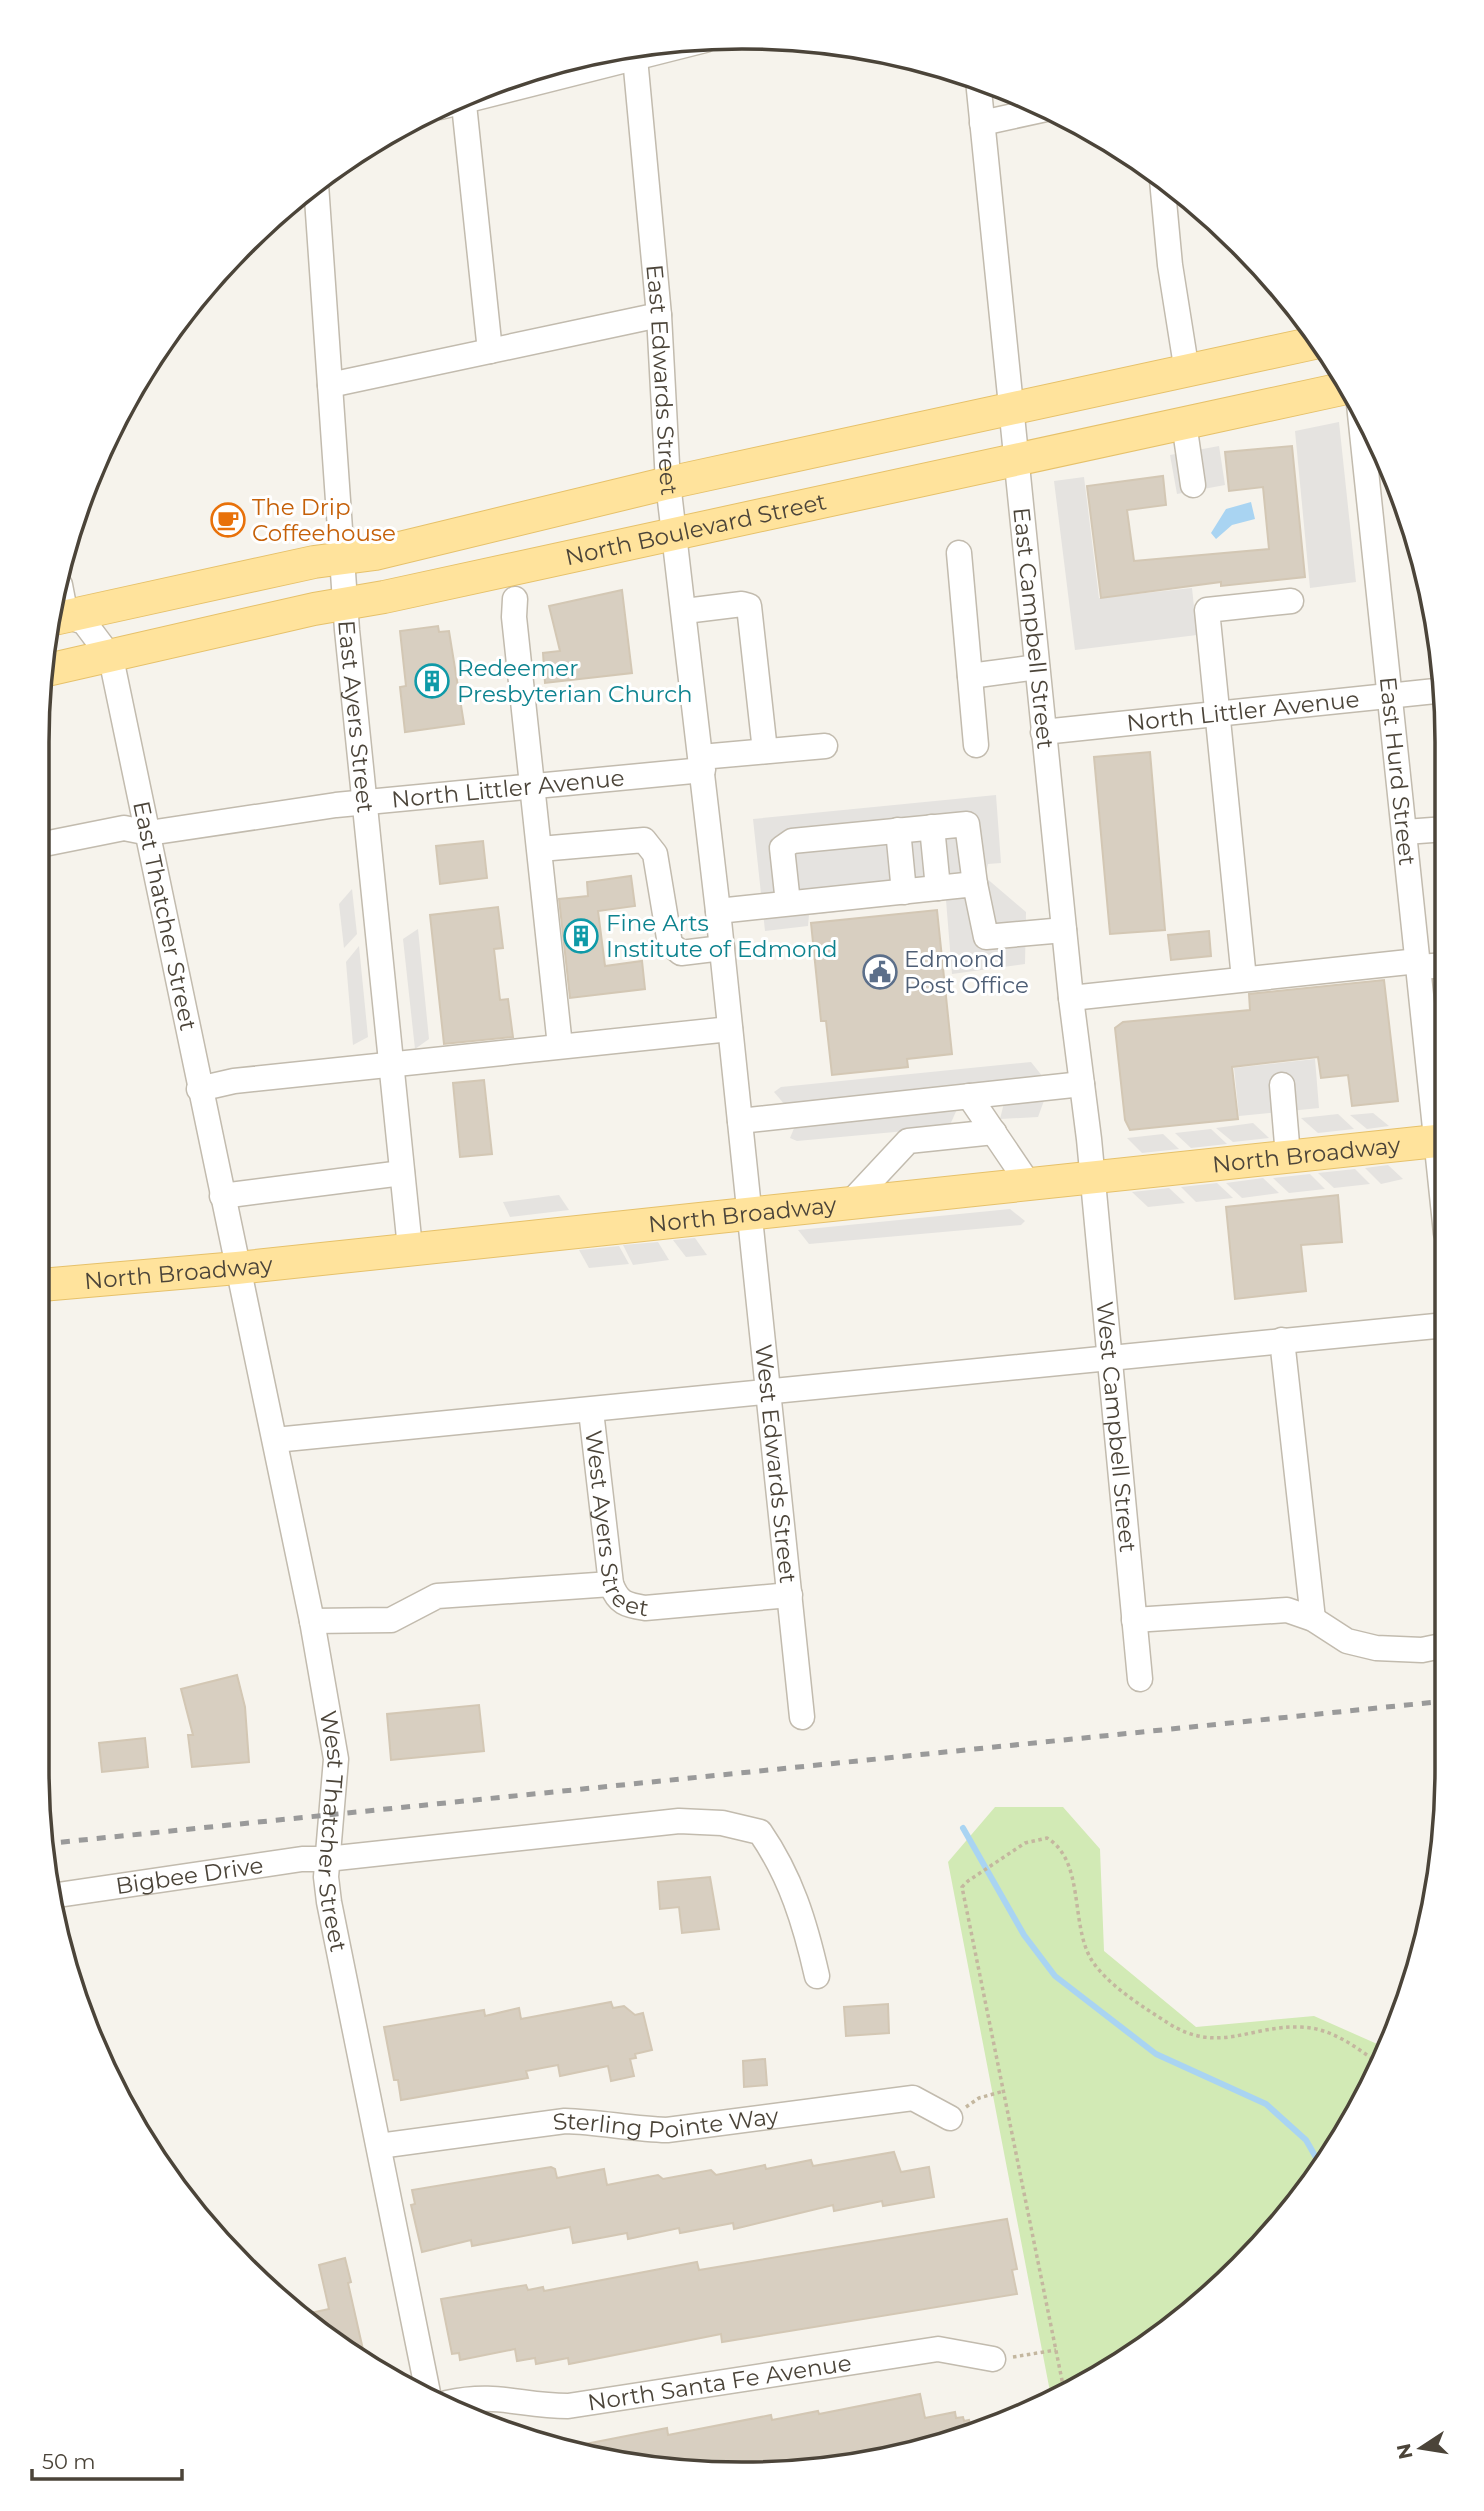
<svg xmlns="http://www.w3.org/2000/svg" width="1484" height="2511" font-family="Montserrat,sans-serif">
<style>
.green{fill:#d2eab5}
.parking{fill:#e5e3e0}
.water{fill:#a9d4f2}
.lines{fill:none;stroke-linecap:round;stroke-linejoin:round}
.stream{stroke:#a9d4f2;stroke-width:6}
.building{fill:#d8cfc1;stroke:#d3c7b4;stroke-width:2}
.minor-casing{stroke:#c2bbae;stroke-width:27}
.major-casing{stroke:#e6c16a;stroke-width:34}
.path{stroke:#c4b79f;stroke-width:3.5;stroke-dasharray:3.5 3.5;stroke-linecap:butt}
.minor{stroke:#fff;stroke-width:24}
.major{stroke:#ffe39c;stroke-width:32}
.rail{stroke:#9a9a9a;stroke-width:5;stroke-dasharray:9 9;stroke-linecap:butt}
.labels{text-anchor:middle;stroke-width:6;stroke-linejoin:round;paint-order:stroke}
.street-label{font-size:23px;fill:#4b4439;stroke:#fff}
.food-label{font-size:23px;fill:#c56008;stroke:#fff;text-anchor:start}
.culture-label{font-size:23px;fill:#0d838f;stroke:#fff;text-anchor:start}
.service-label{font-size:23px;fill:#4e5e75;stroke:#fff;text-anchor:start}
.rim{fill:none;stroke:#4b4439;stroke-width:3.5}
</style>
<rect width="100%" height="100%" fill="#f6f3ec"/>
<path class="green" d="M995 1807H1063L1100 1849 1104 1951 1196 2027 1314 2016 1384 2047C1367 2083 1350 2130 1327 2162 1258 2263 1161 2347 1052 2402L948 1862Z"/>
<g class="parking">
<path d="M1339 422 1356 582 1310 588 1295 431Z"/>
<path d="M1219 446 1225 485 1177 494 1170 455Z"/>
<path d="M1084 477 1099 598 1192 588 1197 635 1075 650 1054 481Z"/>
<path d="M996 795 1001 863 988 864 985 877 1026 912 1025 964 952 974 946 900 809 915 808 926 765 931 753 819Z"/>
<path d="M352 889 357 934 344 948 339 904Z"/>
<path d="M418 929 429 1039 415 1049 403 939Z"/>
<path d="M359 946 368 1037 353 1045 346 962Z"/>
<path d="M1315 1059 1319 1108 1239 1116 1234 1068Z"/>
<path d="M1031 1062 1043 1077 785 1105 774 1092 781 1087Z"/>
<path d="M1045 1098 1038 1117 1000 1119 1004 1103Z"/>
<path d="M958 1107 949 1127 797 1141 790 1138 795 1126Z"/>
<path d="M1373 1113 1389 1126 1367 1129 1350 1115Z"/>
<path d="M1338 1114 1354 1129 1318 1133 1301 1118Z"/>
<path d="M1253 1123 1269 1138 1233 1142 1216 1128Z"/>
<path d="M1211 1129 1227 1144 1191 1148 1175 1133Z"/>
<path d="M1163 1134 1179 1149 1142 1153 1127 1138Z"/>
<path d="M1388 1165 1403 1179 1381 1184 1365 1168Z"/>
<path d="M1355 1169 1370 1184 1334 1188 1318 1173Z"/>
<path d="M1310 1174 1325 1189 1289 1193 1273 1178Z"/>
<path d="M1263 1178 1279 1193 1242 1198 1226 1183Z"/>
<path d="M1217 1183 1233 1198 1196 1202 1181 1187Z"/>
<path d="M1169 1188 1185 1203 1148 1207 1132 1192Z"/>
<path d="M559 1195 569 1210 510 1217 503 1202Z"/>
<path d="M1010 1209 1025 1221 1021 1225 809 1244 798 1230Z"/>
<path d="M695 1238 707 1255 686 1257 673 1240Z"/>
<path d="M658 1242 669 1260 633 1265 623 1245Z"/>
<path d="M619 1246 629 1264 589 1268 579 1250Z"/>
</g>
<path class="water" d="M1251 502 1255 519 1232 525 1216 539 1211 533 1226 509Z"/>
<g class="lines">
<path class="stream" d="M963 1828 1024 1935 1055 1976 1156 2054 1266 2104 1306 2140 1322 2168"/>
</g>
<g class="building">
<path d="M1292 446 1305 577 1221 586V582L1101 598 1087 486 1163 476 1166 505 1127 510 1134 561 1269 549 1263 487 1229 491 1225 452Z"/>
<path d="M622 590 632 673 545 683 543 653 560 651 549 606Z"/>
<path d="M438 626 439 632 449 631 464 724 405 732 400 687 406 686 400 631Z"/>
<path d="M1150 752 1165 930 1110 934 1094 757Z"/>
<path d="M483 841 487 878 440 884 436 846Z"/>
<path d="M631 876 635 906 598 911 605 966 642 961 645 989 570 998 559 899 588 896 587 882Z"/>
<path d="M498 907 503 948 494 949 500 1000 508 999 513 1037 444 1044 430 915Z"/>
<path d="M937 910 952 1054 907 1059 908 1067 832 1075 826 1021H821L811 923Z"/>
<path d="M1209 931 1211 956 1171 960 1168 935Z"/>
<path d="M1384 980 1398 1101 1352 1106 1348 1075 1321 1078 1318 1057 1232 1067 1238 1119 1130 1130 1125 1120 1115 1028 1123 1022 1250 1010 1249 994Z"/>
<path d="M484 1080 492 1154 460 1157 453 1083Z"/>
<path d="M1338 1195 1342 1242 1301 1245 1306 1291 1235 1299 1226 1207Z"/>
<path d="M237 1675 245 1707 249 1762 192 1767 188 1735H193L181 1689Z"/>
<path d="M479 1705 484 1751 391 1760 387 1714Z"/>
<path d="M145 1738 148 1767 102 1772 99 1743Z"/>
<path d="M710 1877 719 1929 682 1933 679 1907 660 1909 658 1882Z"/>
<path d="M611 2002 613 2008 624 2006 635 2015 643 2013 652 2050 635 2054 636 2058 630 2059 634 2076 611 2081 608 2066 560 2076 558 2065 526 2071 528 2078 401 2100 398 2080H394L384 2027 484 2010 485 2016 519 2008 521 2019Z"/>
<path d="M888 2004 889 2033 846 2036 844 2007Z"/>
<path d="M765 2059 767 2085 744 2087 743 2061Z"/>
<path d="M894 2152 901 2172 929 2167 934 2197 883 2206 882 2201 834 2211 833 2205 734 2229 733 2223 680 2233 679 2228 628 2239 627 2233 573 2243 570 2227 472 2246 471 2240 422 2252 411 2205 415 2204 412 2190 551 2167 555 2169 557 2178 604 2169 607 2185 658 2175 663 2179 711 2170 716 2175 765 2165 766 2169 811 2160 813 2166Z"/>
<path d="M1007 2219 1017 2269 1012 2270 1017 2294 722 2342 721 2334 569 2364 568 2358 536 2364 535 2358 517 2361 515 2349 460 2360 459 2353 452 2354 441 2299 526 2285 528 2290 543 2287 544 2291 697 2262 699 2270Z"/>
<path d="M345 2258 351 2282 348 2283 366 2363 350 2355 301 2315 329 2309 319 2265Z"/>
<path d="M920 2394 925 2418 955 2412 956 2418 963 2417 964 2421 969 2420 972 2435 834 2468 742 2474 650 2468 565 2448 667 2428 668 2435 771 2415 772 2420 818 2411 819 2414Z"/>
</g>
<g class="lines">
<defs>
<g id="minor">
<path id="s1" d="M634 47 659 315 668 483 718 911 802 1717"/>
<path id="s2" d="M978 80 1071 998 1089 1139 1140 1679"/>
<path d="M463 95 490 351"/>
<path d="M440 107 705 40"/>
<path d="M982 123 1046 109"/>
<path d="M1162 180 1170 265 1187 372"/>
<path id="s3" d="M316 184 347 630 410 1248"/>
<path d="M330 385 659 315"/>
<path id="s4" d="M1359 404 1446 1233"/>
<path d="M1184 423 1193 485"/>
<path d="M959 553 976 745"/>
<path id="s5" d="M60 585 66 616 84 622 111 658 312 1621 336 1759 326 1877 329 1902 428 2393"/>
<path d="M515 599 514 617 560 1046"/>
<path d="M685 611 742 604 749 606 765 751"/>
<path d="M970 676 1037 667"/>
<path id="s6" d="M1043 732 1445 690"/>
<path d="M701 757 825 746"/>
<path d="M932 827 938 888"/>
<path d="M898 830 904 892"/>
<path d="M1405 832 1446 829"/>
<path id="s7" d="M39 845 124 828 149 833 336 805 703 770"/>
<path d="M540 849 644 840 655 854 670 944 681 953 722 948"/>
<path d="M788 903 782 848 792 841 967 824 975 884"/>
<path d="M718 911 975 884 986 937 1064 930"/>
<path d="M1419 967 1446 965"/>
<path d="M1244 979 1207 610 1291 601"/>
<path d="M1071 998 1418 961"/>
<path d="M1282 1085 1288 1156"/>
<path d="M199 1089 234 1081 730 1029"/>
<path d="M969 1096 1028 1183"/>
<path d="M740 1121 1082 1084"/>
<path d="M222 1196 402 1173"/>
<path d="M851 1202 908 1141 994 1132"/>
<path d="M1282 1340 1313 1619"/>
<path id="s8" d="M591 1411 611 1584C618 1603 626 1605 645 1608L790 1595"/>
<path d="M275 1440 1446 1325"/>
<path d="M1134 1620 1287 1610 1313 1619 1347 1641 1376 1648 1422 1650 1446 1645"/>
<path d="M312 1621 391 1620 437 1596 611 1584"/>
<path id="s9" d="M51 1896 302 1859H327L679 1821 722 1823 760 1832C791 1877 805 1923 817 1976"/>
<path id="s10" d="M379 2146 565 2121C600 2122 632 2129 667 2130L913 2098 950 2118"/>
<path id="s11" d="M447 2403C497 2392 521 2406 568 2406L938 2349 993 2359"/>
</g>
<g id="major">
<path d="M54 619 314 562 375 554 668 483 1319 342"/>
<path id="s12" d="M43 671 314 609 384 597 1351 387"/>
<path id="s13" d="M41 1285 237 1268 1446 1140"/>
</g>
</defs>
<use href="#minor" class="minor-casing"/>
<use href="#major" class="major-casing"/>
<g class="path">
<path d="M966 2107 979 2098 1004 2091"/>
<path d="M1013 2357 1056 2350"/>
<path d="M1065 2395 962 1887 968 1881 1025 1843 1047 1838C1085 1861 1070 1923 1091 1959 1106 1984 1143 2007 1168 2023 1218 2055 1250 2025 1301 2027 1331 2028 1354 2046 1377 2062"/>
</g>
<use href="#minor" class="minor"/>
<use href="#major" class="major"/>
<path class="rail" d="M43 1844 1446 1701"/>
</g>
<defs>
<symbol id="cafe-ring" viewBox="-11 -11 22 22"><circle r="9.5" fill="#fff" stroke="#e8710a" stroke-width="1.5"/><path d="M-5.5-4.5H6V0H3Q3 3.5 0 3.5H-2.5Q-5.5 3.5-5.5 0ZM3-3.2v2h1.7v-2ZM-6 4.5H4V6H-6Z" fill="#e8710a"/></symbol>
<symbol id="building-ring" viewBox="-11 -11 22 22"><circle r="9.5" fill="#fff" stroke="#0f9aa8" stroke-width="1.5"/><path d="M-4-6H4V6H1V3H-1V6H-4ZM-2.5-4.3h1.7v1.8h-1.7ZM.8-4.3h1.7v1.8H.8ZM-2.5-1h1.7V.8h-1.7ZM.8-1h1.7V.8H.8Z" fill="#0f9aa8"/></symbol>
<symbol id="civic-ring" viewBox="-11 -11 22 22"><circle r="9.5" fill="#fff" stroke="#5c6f8a" stroke-width="1.5"/><path d="M-.6-6.5H3V-4.5H.6V-3L4-1V1h2V6H-6V1h2V-1L-.6-3ZM-1.2 2.5V6h2.4V2.5Z" fill="#5c6f8a"/></symbol>
</defs>
<g fill-rule="evenodd">
<use href="#cafe-ring" x="209" y="501" width="38" height="38"/>
<use href="#building-ring" x="413" y="662" width="38" height="38"/>
<use href="#building-ring" x="562" y="917" width="38" height="38"/>
<use href="#civic-ring" x="861" y="953" width="38" height="38"/>
</g>
<g class="labels">
<g class="street-label">
<text dy="8" stroke="none"><textPath href="#s1" startOffset="334">East Edwards Street</textPath></text>
<text dy="8" stroke="none"><textPath href="#s12" startOffset="668">North Boulevard Street</textPath></text>
<text dy="8" stroke="none"><textPath href="#s2" startOffset="551">East Campbell Street</textPath></text>
<text dy="8" stroke="none"><textPath href="#s6" startOffset="201">North Littler Avenue</textPath></text>
<text dy="8" stroke="none"><textPath href="#s3" startOffset="534">East Ayers Street</textPath></text>
<text dy="8" stroke="none"><textPath href="#s4" startOffset="369">East Hurd Street</textPath></text>
<text dy="8" stroke="none"><textPath href="#s7" startOffset="474">North Littler Avenue</textPath></text>
<text dy="8" stroke="none"><textPath href="#s5" startOffset="359">East Thatcher Street</textPath></text>
<text dy="8" stroke="none"><textPath href="#s13" startOffset="1272">North Broadway</textPath></text>
<text dy="8" stroke="none"><textPath href="#s13" startOffset="705">North Broadway</textPath></text>
<text dy="8" stroke="none"><textPath href="#s13" startOffset="138">North Broadway</textPath></text>
<text dy="8" stroke="none"><textPath href="#s2" startOffset="1354">West Campbell Street</textPath></text>
<text dy="8" stroke="none"><textPath href="#s1" startOffset="1424">West Edwards Street</textPath></text>
<text dy="8" stroke="none"><textPath href="#s8" startOffset="121">West Ayers Street</textPath></text>
<text dy="8" stroke="none"><textPath href="#s5" startOffset="1292">West Thatcher Street</textPath></text>
<text dy="8" stroke="none"><textPath href="#s9" startOffset="140">Bigbee Drive</textPath></text>
<text dy="8" stroke="none"><textPath href="#s10" startOffset="289">Sterling Pointe Way</textPath></text>
<text dy="8" stroke="none"><textPath href="#s11" startOffset="275">North Santa Fe Avenue</textPath></text>
</g>
<g class="food-label">
<text x="252" y="515">The Drip<tspan x="252" dy="26">Coffeehouse</tspan></text>
</g>
<g class="culture-label">
<text x="457" y="676">Redeemer<tspan x="457" dy="26">Presbyterian Church</tspan></text>
<text x="606" y="931">Fine Arts<tspan x="606" dy="26">Institute of Edmond</tspan></text>
</g>
<g class="service-label">
<text x="904" y="967">Edmond<tspan x="904" dy="26">Post Office</tspan></text>
</g>
</g>
<path d="M0 0H1484V2511H0ZM742 49H742A693 693 0 0 1 1435 742V1769A693 693 0 0 1 742 2462H742A693 693 0 0 1 49 1769V742A693 693 0 0 1 742 49Z" fill="#fff" fill-rule="evenodd"/>
<path class="rim" d="M742 49H742A693 693 0 0 1 1435 742V1769A693 693 0 0 1 742 2462H742A693 693 0 0 1 49 1769V742A693 693 0 0 1 742 49Z"/>
<g transform="translate(1421 2448) rotate(258)" stroke="#ffffff" stroke-width="5" paint-order="stroke">
<path d="M0-5L12 26L0 18L-12 26Z" fill="#4b4439"/>
<text y="-10" font-size="19" font-weight="bold" text-anchor="middle" fill="#4b4439">N</text>
</g>
<path d="M32 2469v10h150v-10" fill="none" stroke="#4b4439" stroke-width="3.5"/>
<text x="42" y="2469" font-size="21" fill="#4b4439" stroke="#ffffff" stroke-width="5" paint-order="stroke">50 m</text>
</svg>
